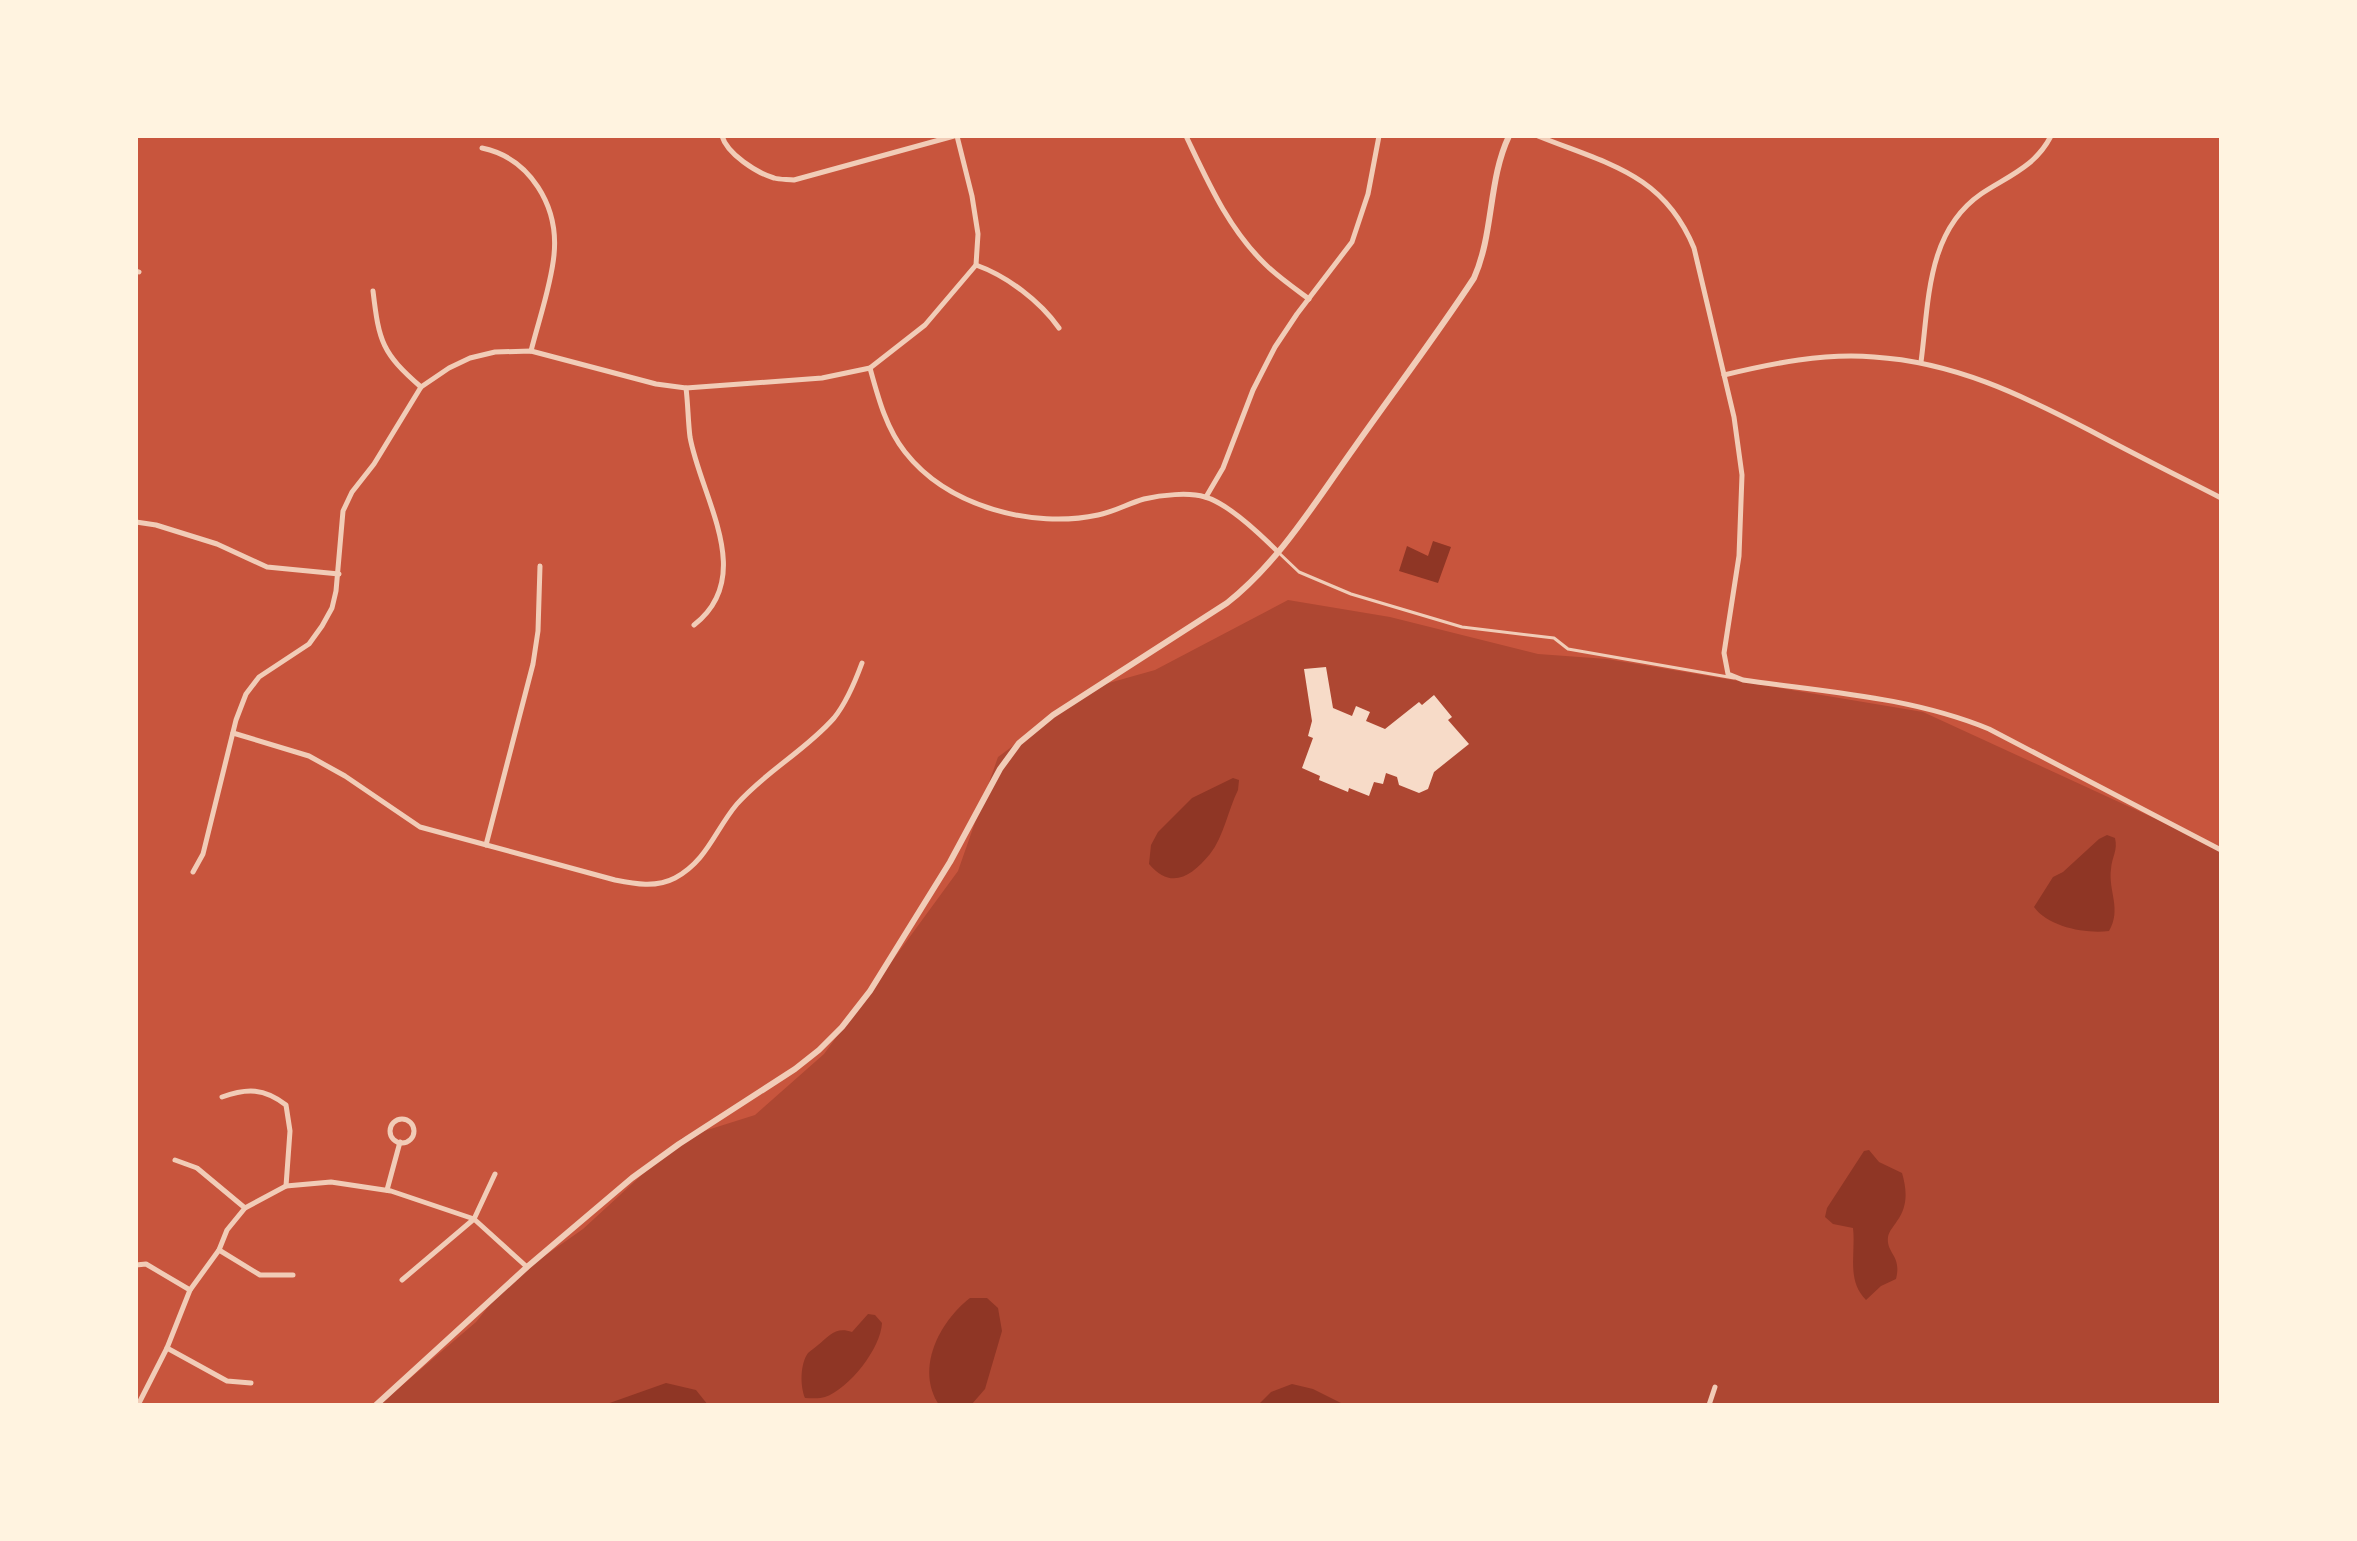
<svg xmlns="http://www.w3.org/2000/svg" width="2357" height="1541" font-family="'IBM Plex Sans',sans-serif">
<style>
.green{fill:#ae4732}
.water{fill:#8f3625}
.building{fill:#f7dbc8}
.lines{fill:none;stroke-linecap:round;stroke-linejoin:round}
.service{stroke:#f1ccb7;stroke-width:3}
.minor{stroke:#f1ccb7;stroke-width:5}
.tertiary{stroke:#f1ccb7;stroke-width:6}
</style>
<rect width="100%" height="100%" fill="#c8553d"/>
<path class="green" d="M1288 600 1390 617 1538 654 1607 659 1923 712 2221 849V1405H379L476 1322 509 1281 583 1229 682 1138 755 1115 824 1054 958 871 998 757 1091 688 1155 670Z"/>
<g class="water">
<path d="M1433 541 1451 547 1438 583 1399 571 1407 546 1428 556Z"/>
<path d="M1233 778 1239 780 1238 790C1228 810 1224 836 1210 854 1191 877 1171 890 1149 864L1151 845 1158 832 1192 798Z"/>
<path d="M2107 835 2115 838C2118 851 2112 856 2111 869 2108 891 2122 909 2109 931 2086 934 2048 927 2034 907L2053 877 2063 872 2099 839Z"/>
<path d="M1869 1150 1879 1162 1902 1173C1907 1190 1908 1206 1897 1221 1894 1226 1889 1231 1888 1237 1886 1254 1902 1255 1896 1279L1881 1286 1866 1300C1846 1280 1856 1253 1853 1228L1833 1224 1825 1217 1827 1208 1864 1151Z"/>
<path d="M970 1298H987L998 1308 1002 1331 985 1389 972 1404 939 1405C915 1369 939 1322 970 1298Z"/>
<path d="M868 1314 875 1315 882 1323C881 1348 849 1389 825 1397 819 1399 811 1398 805 1398 800 1386 800 1364 808 1353 811 1350 815 1348 818 1345 829 1336 836 1326 852 1332Z"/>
<path d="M666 1383 696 1390 708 1405H604Z"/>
<path d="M1292 1384 1313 1389 1345 1405H1258L1271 1392Z"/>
</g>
<path class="building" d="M1326 667 1333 708 1352 716 1356 706 1370 712 1366 721 1385 729 1419 702 1422 705 1434 695 1452 717 1448 720 1469 744 1434 772 1428 789 1419 793 1399 785 1397 777 1386 773 1383 784 1374 782 1369 796 1349 788 1348 792 1319 780 1320 776 1302 768 1313 738 1308 736 1312 721 1304 669Z"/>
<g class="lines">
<path class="service" d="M1278 552 1299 572 1351 594 1462 627 1554 638 1568 649 1734 678"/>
<g class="minor">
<path d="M722 136C727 154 757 173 774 178 780 180 788 179 794 180L954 136"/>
<path d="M1186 136C1208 182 1228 228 1265 264 1278 277 1294 288 1309 299"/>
<path d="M1538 136C1607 164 1663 173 1694 248L1734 417 1742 475 1739 556 1724 653 1728 674 1743 680C1827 692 1911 697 1989 729L2221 850"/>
<path d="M482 148C530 158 559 206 554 255 551 286 539 319 531 351"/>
<path d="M976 265C1007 276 1040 301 1059 328"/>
<path d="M136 271 139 272"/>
<path d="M373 291C379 342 382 353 421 387"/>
<path d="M1921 362C1929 303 1926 232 1981 194 2008 176 2035 167 2051 136"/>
<path d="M870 368C878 397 886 428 905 452 948 507 1033 529 1098 515 1114 512 1129 503 1144 499 1161 495 1189 492 1205 497 1227 503 1262 536 1278 552"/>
<path d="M1724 375C1774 363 1823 353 1874 357 1954 362 2022 395 2091 431 2134 454 2178 476 2221 498"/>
<path d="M686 388C688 404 688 421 690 437 701 498 757 576 694 625"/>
<path d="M1206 497 1223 468 1253 390 1275 347 1297 314 1352 242 1368 194 1379 136"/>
<path d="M136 522 156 525 217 544 267 567 339 574"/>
<path d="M233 733 309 756 345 776 420 827 615 880C635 884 656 888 675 878 707 861 715 830 737 804 766 771 805 751 834 718 847 702 855 682 862 663"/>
<path d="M486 845 533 664 538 631 540 566"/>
<path d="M193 872 203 854 236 720 246 694 259 677 309 644 322 626 332 608 336 591 343 511 352 492 374 464 421 387 449 368 470 358 495 352 531 351 656 384 686 388 822 378 870 368 925 325 976 265 978 234 972 196 957 136"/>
<path d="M222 1097C247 1088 264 1088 286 1105L290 1131 286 1186"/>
<circle cx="402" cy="1131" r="12"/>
<path d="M175 1160 197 1168 245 1208"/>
<path d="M387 1190 400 1142"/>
<path d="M219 1250 260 1275H293"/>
<path d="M136 1265 146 1264 190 1290"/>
<path d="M402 1280 474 1219 495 1174"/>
<path d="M167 1348 227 1381 251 1383"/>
<path d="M138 1405 167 1348 190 1290 219 1250 227 1230 245 1208 286 1186 331 1182 391 1191 474 1219 527 1267"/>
<path d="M1709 1405 1715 1387"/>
</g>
<path class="tertiary" d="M376 1405 527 1267 632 1178 679 1144 795 1069 819 1050 842 1027 870 991 950 862 1000 769 1019 743 1053 715 1227 603C1279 562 1316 501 1354 448 1394 391 1436 336 1474 278 1494 233 1488 180 1509 136"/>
</g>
<rect width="2357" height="1541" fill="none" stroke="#fff3e0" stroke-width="276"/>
</svg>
